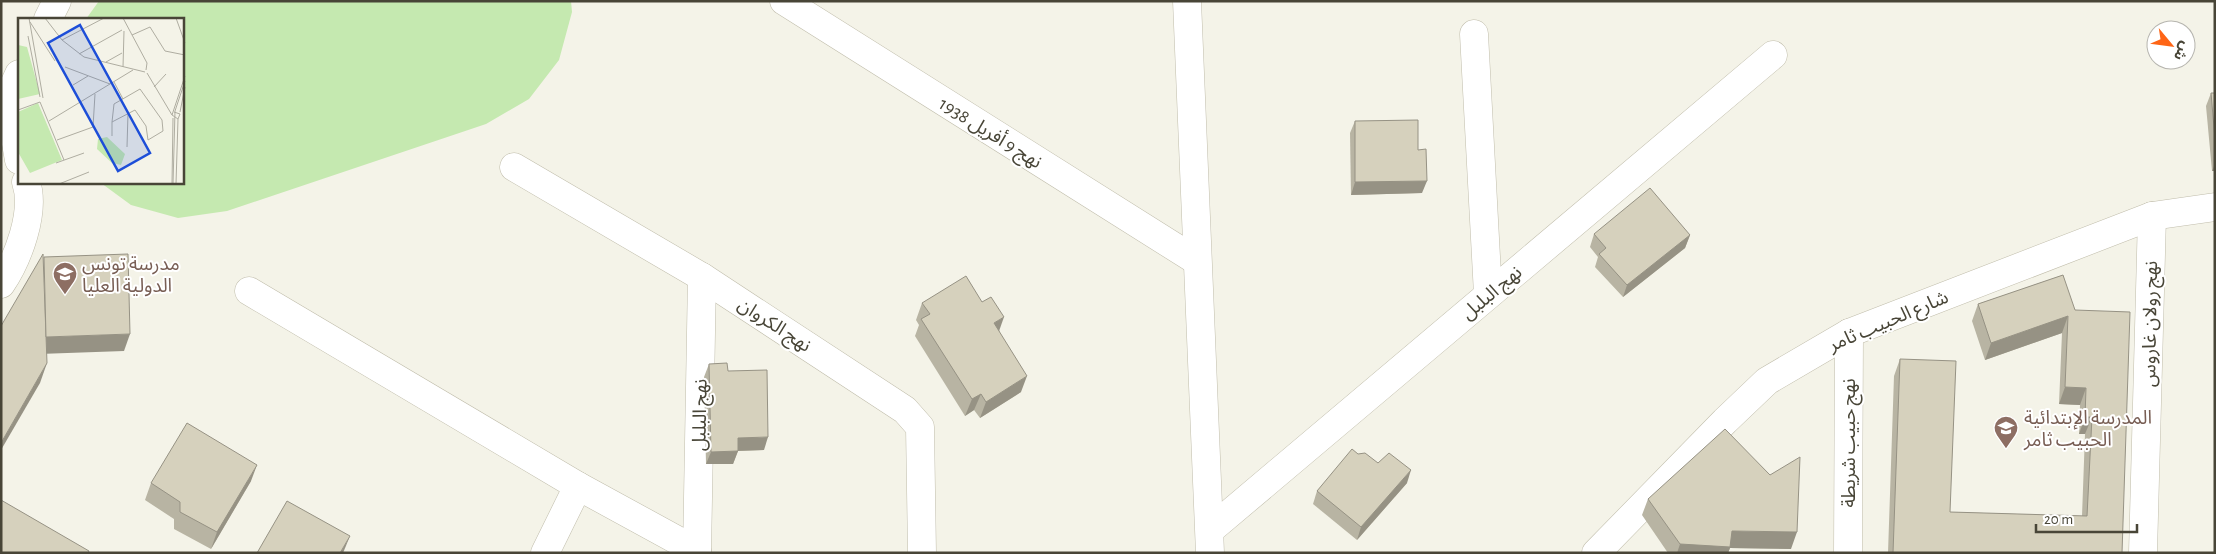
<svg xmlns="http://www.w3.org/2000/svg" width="2216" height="554" font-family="'Alegreya Sans','Noto Sans Arabic',sans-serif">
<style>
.pitch{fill:#c5e9b0}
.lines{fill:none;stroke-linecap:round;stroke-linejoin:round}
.minor-casing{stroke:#c0bdab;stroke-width:29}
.minor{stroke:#fff;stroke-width:28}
.wall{fill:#b8b4a3}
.shaded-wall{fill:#969284}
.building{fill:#d6d1bd;stroke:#969284}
.labels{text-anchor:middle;stroke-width:4;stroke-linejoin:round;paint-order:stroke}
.street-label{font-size:19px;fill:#484537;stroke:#fff}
.education-label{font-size:19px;fill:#785e54;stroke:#fff;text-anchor:start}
.inset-road{fill:none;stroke:#afada1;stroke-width:1}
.view{fill:#1d4ed8;fill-opacity:0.15;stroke:#1d4ed8;stroke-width:2.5}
.inset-edge{fill:none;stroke:#484537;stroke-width:2.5}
</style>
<rect width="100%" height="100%" fill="#f4f3e8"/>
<path class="pitch" d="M99 1H571L572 12 559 60 529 99 486 124 227 211 178 218 131 205 101 183 182 182V19H86Z"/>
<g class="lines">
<defs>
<g id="minor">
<path d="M784 1 1197 261"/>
<path d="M1187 1 1210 553"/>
<path d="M48 19 57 1"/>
<path d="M1474 34 1488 294"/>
<path d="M19 74 8 98 19 160"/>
<path d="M514 167 702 277 905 410 920 427 922 553"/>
<path d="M1 284C18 259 36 212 26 182"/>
<path d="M249 291 578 486 697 551"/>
<path d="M1210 530 1773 55"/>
<path d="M545 553 578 486"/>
<path d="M697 553 702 277"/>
<path d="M1596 553 1725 421 1767 381 1849 333 2152 216 2215 207"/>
<path d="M1848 553 1849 333"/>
<path d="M2143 553 2152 216"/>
</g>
</defs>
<use href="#minor" class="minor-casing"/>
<use href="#minor" class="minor"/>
</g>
<g class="wall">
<path d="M2211 93H2215V171H2212L2206 106Z"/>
<path d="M1355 121 1418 150 1422 193 1351 195 1350 133Z"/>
<path d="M1594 234 1690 235 1685 248 1623 297 1595 267 1598 257 1590 247Z"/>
<path d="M2063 275 2122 553H1888L1894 376 1900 359 1950 512 2082 516 2085 434H2079L2080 405 2059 404 2062 333 1985 360 1972 321 1978 304Z"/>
<path d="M922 303 999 330 1021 392 980 418 974 410 965 416 915 336 919 325 916 320Z"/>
<path d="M709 364 728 371 764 450 738 451 733 464H706L704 377Z"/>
<path d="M1358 454 1378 463 1407 483 1357 540 1313 504 1317 491Z"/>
<path d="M251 481 211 549 174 529V519L145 500 151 483Z"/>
<path d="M1648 499 1791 549 1730 548 1728 553H1668L1642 515Z"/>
</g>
<g class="shaded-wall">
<path d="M2215 164V171H2212Z"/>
<path d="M1427 181 1422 193 1351 195 1355 182Z"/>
<path d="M1690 235 1685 248 1623 297 1627 285Z"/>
<path d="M2068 316 2062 333 1985 360 1991 343Z"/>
<path d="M1004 317 998 334 994 323Z"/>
<path d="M130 334 124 351 39 354 45 337Z"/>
<path d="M47 363 40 383 1 450V443Z"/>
<path d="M1027 376 1021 392 980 418 986 402Z"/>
<path d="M2065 387 2086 388 2080 405 2059 404Z"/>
<path d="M981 394 974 410 965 416 972 399Z"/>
<path d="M2085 417H2092L2085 434H2079Z"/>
<path d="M768 437 764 450 733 451 738 438Z"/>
<path d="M738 451 733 464H706L711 452Z"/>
<path d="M257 465 251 481 211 549 217 532Z"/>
<path d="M1411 470 1407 483 1357 540 1361 527Z"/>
<path d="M1732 531 1797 532 1791 549 1730 548 1728 553H1677L1680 544Z"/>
<path d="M350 536 343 553H340Z"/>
</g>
<g class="building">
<path d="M2211 93H2215V139Z"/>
<path d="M1418 120V150L1426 149 1427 181 1355 182V121Z"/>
<path d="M1650 188 1690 235 1627 285 1599 254 1606 248 1594 234Z"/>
<path d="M43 254 47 363 1 443V326Z"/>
<path d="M128 254 130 334 46 337 44 257Z"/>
<path d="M2063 275 2075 310 2130 312 2122 553H1893L1900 359 1956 361 1950 512 2087 516 2092 417H2085L2086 388 2065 387 2068 316 1991 343 1978 304Z"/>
<path d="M966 276 982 302 991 297 1004 317 994 323 1027 376 986 402 981 394 972 399 921 319 930 314 922 303Z"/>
<path d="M727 363 728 371 767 370 768 437 738 438V451L711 452 709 364Z"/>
<path d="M187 423 257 465 217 532 180 512V502L151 483Z"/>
<path d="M1725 429 1770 475 1800 457 1797 532 1732 531 1730 547 1680 544 1648 499Z"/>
<path d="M1352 449 1358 454 1365 453 1378 463 1389 453 1411 470 1361 527 1317 491Z"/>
<path d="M1 500 89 551 88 553H1Z"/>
<path d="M287 501 350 536 340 553H257Z"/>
</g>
<defs>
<symbol id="school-pin" viewBox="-11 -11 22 30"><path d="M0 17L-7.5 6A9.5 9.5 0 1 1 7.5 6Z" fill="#8d6e63" stroke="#fff"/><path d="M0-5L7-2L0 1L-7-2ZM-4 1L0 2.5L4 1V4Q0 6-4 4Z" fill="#fff"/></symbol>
</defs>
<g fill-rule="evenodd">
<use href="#school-pin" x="51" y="260" width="28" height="38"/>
<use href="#school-pin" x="1992" y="414" width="28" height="38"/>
</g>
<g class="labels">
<g class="street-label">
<text transform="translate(991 132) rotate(32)" y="7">نهج 9 أفريل 1938</text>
<text transform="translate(1491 292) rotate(-40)" y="7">نهج البلبل</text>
<text transform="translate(1888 320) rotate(-23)" y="7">شارع الحبيب ثامر</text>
<text transform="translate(775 324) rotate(33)" y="7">نهج الكروان</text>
<text transform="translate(2149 324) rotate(-89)" y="7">نهج رولان غاروس</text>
<text transform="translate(699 415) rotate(-89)" y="7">نهج البلبل</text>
<text transform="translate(1848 443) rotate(-90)" y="7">نهج حبيب شريطة</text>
</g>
<g class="education-label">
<text x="82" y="270">مدرسة تونس<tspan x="82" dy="22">الدولية العليا</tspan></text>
<text x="2024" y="424">المدرسة الإبتدائية<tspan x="2024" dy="22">الحبيب ثامر</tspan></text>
</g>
</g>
<g transform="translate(18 18)">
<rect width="166" height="166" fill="#f4f3e8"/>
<path d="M0 27 9 29 22 76 0 81ZM20 85 44 142 12 155 0 134V94ZM89 119 107 136 103 147 94 145 79 131 80 121Z" fill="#c5e9b0"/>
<path class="inset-road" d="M11 0 25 80M27 0 44 22 66 39 127 54M105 0 129 45 128 52M158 0 167 25M12 4 37 43M114 17 132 9 147 33 167 37M10 18 22 79M44 22 86 0M61 36 104 12M88 44 104 35M47 49 92 66M105 49 106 13M129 55 154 97M96 64 105 81M55 67 70 58M136 69 148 56M22 84 46 142M0 92 22 84M156 94 162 96 160 101 154 97 167 58M162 94 167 69M31 103 115 52M94 118V104L96 86 122 71 144 102 145 113 130 122 128 108 117 92 94 104M39 122 75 109 77 76M109 129 110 95M38 145 66 135M41 166 71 154M154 166 155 100M155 166 157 93 167 63M158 166 160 101"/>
<path class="view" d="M62 7 132 135 100 153 30 25Z"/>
<rect width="166" height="166" class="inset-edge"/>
</g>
<rect width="2216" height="554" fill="none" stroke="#484537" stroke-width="5"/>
<g transform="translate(2171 45) rotate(119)"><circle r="24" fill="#ffffff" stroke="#b6b5af"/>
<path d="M0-4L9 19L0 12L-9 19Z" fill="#fe6516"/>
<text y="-8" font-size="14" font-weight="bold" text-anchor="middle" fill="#484537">ش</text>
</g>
<path d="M2036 524v8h101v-8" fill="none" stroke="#484537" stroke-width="2.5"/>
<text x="2044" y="524" font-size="15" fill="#484537" stroke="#ffffff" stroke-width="4" paint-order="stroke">20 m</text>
</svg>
